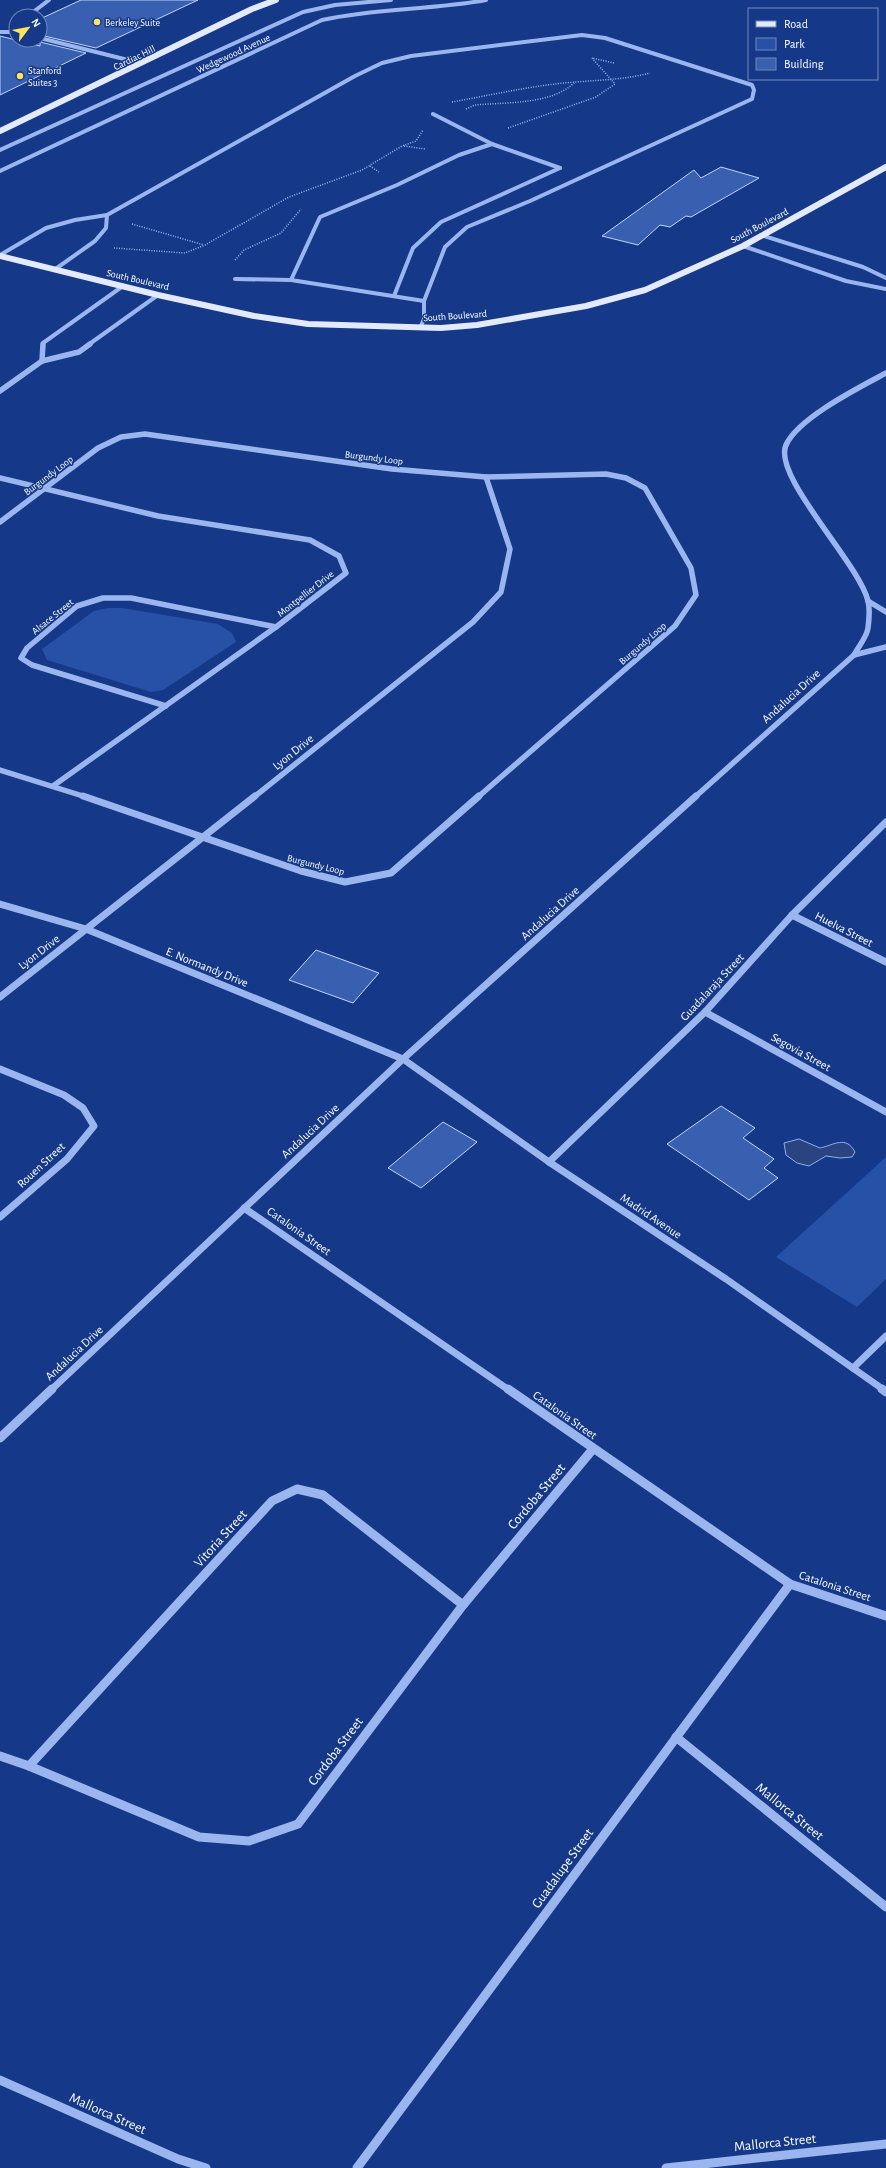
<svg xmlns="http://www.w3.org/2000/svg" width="886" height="2168" font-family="'Alegreya Sans',sans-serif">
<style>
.green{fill:#2750a7}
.water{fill:#29447f;stroke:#8daff2}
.building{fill:#395fb0;stroke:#c1d4fb}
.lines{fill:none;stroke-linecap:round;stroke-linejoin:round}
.path{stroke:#9bb6ef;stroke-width:1.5;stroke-dasharray:1 1.5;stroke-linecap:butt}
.minor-far3{stroke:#9bb6ef;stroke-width:4}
.minor-far2{stroke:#9bb6ef;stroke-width:5.5}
.minor-far1{stroke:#9bb6ef;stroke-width:7}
.minor{stroke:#9bb6ef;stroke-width:9}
.major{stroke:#e3eaff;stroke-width:6}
.poi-dot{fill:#ffe459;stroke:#153988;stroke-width:1.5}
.labels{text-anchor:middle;stroke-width:3;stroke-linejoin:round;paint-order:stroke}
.far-poi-label{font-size:10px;fill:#fff;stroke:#153988;text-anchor:start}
.far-street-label{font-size:10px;fill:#fff;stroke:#153988}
.street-label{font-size:12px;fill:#fff;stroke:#153988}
.near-street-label{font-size:14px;fill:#fff;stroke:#153988}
</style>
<rect width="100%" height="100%" fill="#153988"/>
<g class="green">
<path d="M108 608H122L218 624 232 633 236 642 163 690 151 692 47 660 42 649 94 611Z"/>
<path d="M886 1157V1279L857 1307 776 1257Z"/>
</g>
<path class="water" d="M799 1139 820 1148C834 1145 846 1135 855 1152L852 1157 840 1158 826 1156 809 1166 797 1163 786 1155 784 1143Z"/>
<g class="building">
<path d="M81 0H198L96 48 40 35V19Z"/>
<path d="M0 36 40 46V42L86 53 0 95Z"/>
<path d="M721 167 759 178 691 217 686 216 670 227 660 225 638 245 602 236 694 170 701 178Z"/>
<path d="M316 950 379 973 353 1003 289 980Z"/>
<path d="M721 1106 755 1128 743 1138 774 1159 764 1168 778 1178 749 1200 667 1144Z"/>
<path d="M443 1122 477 1142 421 1188 388 1168Z"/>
</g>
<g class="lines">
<g class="path">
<path d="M452 102C486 96 521 88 555 84 587 80 620 81 650 73"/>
<path d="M466 109 475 105C507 102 552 105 575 82"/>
<path d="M508 128 596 97 615 84 592 58 614 63"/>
<path d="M404 146 425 149"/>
<path d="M370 166 379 172"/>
<path d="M132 224 204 245"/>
<path d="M114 248 185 253 205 245 289 197 362 170 402 146 416 141 423 130"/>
<path d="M235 260 244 250 281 233 301 209"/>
</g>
<g class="minor-far3">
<path d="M28 16 49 0"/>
<path d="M0 32H16"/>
<path d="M40 38 140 63"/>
<path d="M433 114 492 144 560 168"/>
<path d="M0 150 303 12 335 5 391 0"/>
<path d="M0 171 322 20C376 8 432 10 486 0"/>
<path d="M761 235 863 267 886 278"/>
<path d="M743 246 846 281 886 289"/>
<path d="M0 255 46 228 75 220 107 215 355 76 382 63 411 56 582 35 605 38 752 85 754 90 752 99 530 201 467 227 445 247 424 301V319L420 328"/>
<path d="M54 270 95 241 106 228 107 215"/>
<path d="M235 279 291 280 424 301"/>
<path d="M291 280 320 217 397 185 459 155 492 144"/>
<path d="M394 296 413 248 441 222 560 168"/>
<path d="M43 345V343L123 286"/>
<path d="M88 345 158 295"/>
</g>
<g class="minor-far2">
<path d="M42 361 43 344"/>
<path d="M0 391 42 361 79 352 90 344"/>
<path d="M0 478 158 516 310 540 339 556 346 573 276 627 53 786"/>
<path d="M0 522 98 448 121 437 145 434 392 469 486 477 606 474 626 478 645 488 691 568 696 595 675 626 478 797"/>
<path d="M868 601 886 612"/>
<path d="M854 655 886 647"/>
<path d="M166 706 32 665 21 658 27 648 77 606 103 598H131L276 627"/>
<path d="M0 770 86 797"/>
<path d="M254 797 473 622 501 592 510 549 486 477"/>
<path d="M695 797 854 655C858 647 867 637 868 628 869 620 870 608 868 601 859 563 772 476 786 445 798 418 860 387 886 373"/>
</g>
<g class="minor-far1">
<path d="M83 796 301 871 345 882 391 873 479 796"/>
<path d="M0 904 86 929 403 1059 549 1162 726 1279 884 1390"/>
<path d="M792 915 886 962"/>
<path d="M0 997 255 796"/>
<path d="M705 1012 886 1112"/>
<path d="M0 1069 64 1095 83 1108 94 1126 67 1159 0 1217"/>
<path d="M549 1162 705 1012 792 915 886 822"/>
<path d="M244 1208 509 1390"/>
<path d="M853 1368 886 1336"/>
<path d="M51 1390 403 1059 696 796"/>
</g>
<g class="minor">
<path d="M508 1389 790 1584 886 1616"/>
<path d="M882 1389 886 1392"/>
<path d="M0 1438 52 1389"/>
<path d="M676 1737 886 1907"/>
<path d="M0 1756 29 1766 199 1837 249 1841 298 1824 463 1605 593 1449"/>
<path d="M29 1766 272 1501 297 1489 323 1495 463 1605"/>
<path d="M0 2080 178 2159 206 2168"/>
<path d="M357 2168 790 1584"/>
<path d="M666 2168 886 2144"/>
</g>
<g class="major">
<path d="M0 131 252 9 276 0"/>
<path d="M0 256 158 295 254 316 308 324 441 328 477 325 586 306 645 290 743 246 886 167"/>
</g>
</g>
<g class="poi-dot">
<circle cx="97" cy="22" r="4"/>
<circle cx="20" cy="76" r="4"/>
</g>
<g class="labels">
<g class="far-poi-label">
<text x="105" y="26">Berkeley Suite</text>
<text x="28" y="74">Stanford<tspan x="28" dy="12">Suites 3</tspan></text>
</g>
<g class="far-street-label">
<text transform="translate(233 53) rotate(-25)" y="4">Wedgewood Avenue</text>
<text transform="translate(134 57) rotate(-26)" y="4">Cardiac Hill</text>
<text transform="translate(759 225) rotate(-28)" y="4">South Boulevard</text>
<text transform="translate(138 279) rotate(13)" y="4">South Boulevard</text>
<text transform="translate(455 315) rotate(-4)" y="4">South Boulevard</text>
<text transform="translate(374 457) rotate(7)" y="4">Burgundy Loop</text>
<text transform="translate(48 475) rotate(-37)" y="4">Burgundy Loop</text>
<text transform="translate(305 593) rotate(-38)" y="4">Montpellier Drive</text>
<text transform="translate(52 616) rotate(-39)" y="4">Alsace Street</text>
<text transform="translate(642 643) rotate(-41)" y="4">Burgundy Loop</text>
<text transform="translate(316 864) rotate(14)" y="4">Burgundy Loop</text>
</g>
<g class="street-label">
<text transform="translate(791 696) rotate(-42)" y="4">Andalucia Drive</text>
<text transform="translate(293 752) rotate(-39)" y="4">Lyon Drive</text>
<text transform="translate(550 913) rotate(-42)" y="4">Andalucia Drive</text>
<text transform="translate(844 929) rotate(27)" y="4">Huelva Street</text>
<text transform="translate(39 952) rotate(-38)" y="4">Lyon Drive</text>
<text transform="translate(207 967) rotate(22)" y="4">E. Normandy Drive</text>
<text transform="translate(712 987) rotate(-47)" y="4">Guadalaraja Street</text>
<text transform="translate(801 1052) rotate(29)" y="4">Segovia Street</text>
<text transform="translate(310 1131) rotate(-43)" y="4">Andalucia Drive</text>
<text transform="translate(41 1165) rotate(-43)" y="4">Rouen Street</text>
<text transform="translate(651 1216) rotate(34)" y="4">Madrid Avenue</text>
<text transform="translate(299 1231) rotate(35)" y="4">Catalonia Street</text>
<text transform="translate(74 1353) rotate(-43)" y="4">Andalucia Drive</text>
<text transform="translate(565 1415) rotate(35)" y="4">Catalonia Street</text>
<text transform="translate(835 1586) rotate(18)" y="4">Catalonia Street</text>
</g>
<g class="near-street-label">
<text transform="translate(536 1496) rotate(-50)" y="5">Cordoba Street</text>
<text transform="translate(220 1538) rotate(-48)" y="5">Vitoria Street</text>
<text transform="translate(335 1751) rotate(-53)" y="5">Cordoba Street</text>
<text transform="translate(790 1811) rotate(39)" y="5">Mallorca Street</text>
<text transform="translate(562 1868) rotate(-54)" y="5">Guadalupe Street</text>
<text transform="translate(108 2113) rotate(24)" y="5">Mallorca Street</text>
<text transform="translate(775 2142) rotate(-6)" y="5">Mallorca Street</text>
</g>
</g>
<rect x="748" y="8" width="130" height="72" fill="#153988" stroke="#7388b8"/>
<rect x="756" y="21" width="20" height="6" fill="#e3eaff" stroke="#7388b8"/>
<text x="784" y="28" font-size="12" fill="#ffffff">Road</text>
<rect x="756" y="38" width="20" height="12" fill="#2750a7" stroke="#7388b8"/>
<text x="784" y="48" font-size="12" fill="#ffffff">Park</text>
<rect x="756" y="58" width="20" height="12" fill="#395fb0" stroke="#7388b8"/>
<text x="784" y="68" font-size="12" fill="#ffffff">Building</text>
<g transform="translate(28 28) rotate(58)"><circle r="19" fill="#153988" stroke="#7388b8"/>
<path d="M0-3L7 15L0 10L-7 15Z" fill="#ffe459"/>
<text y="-6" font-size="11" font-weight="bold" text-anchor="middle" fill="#ffffff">N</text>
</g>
</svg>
